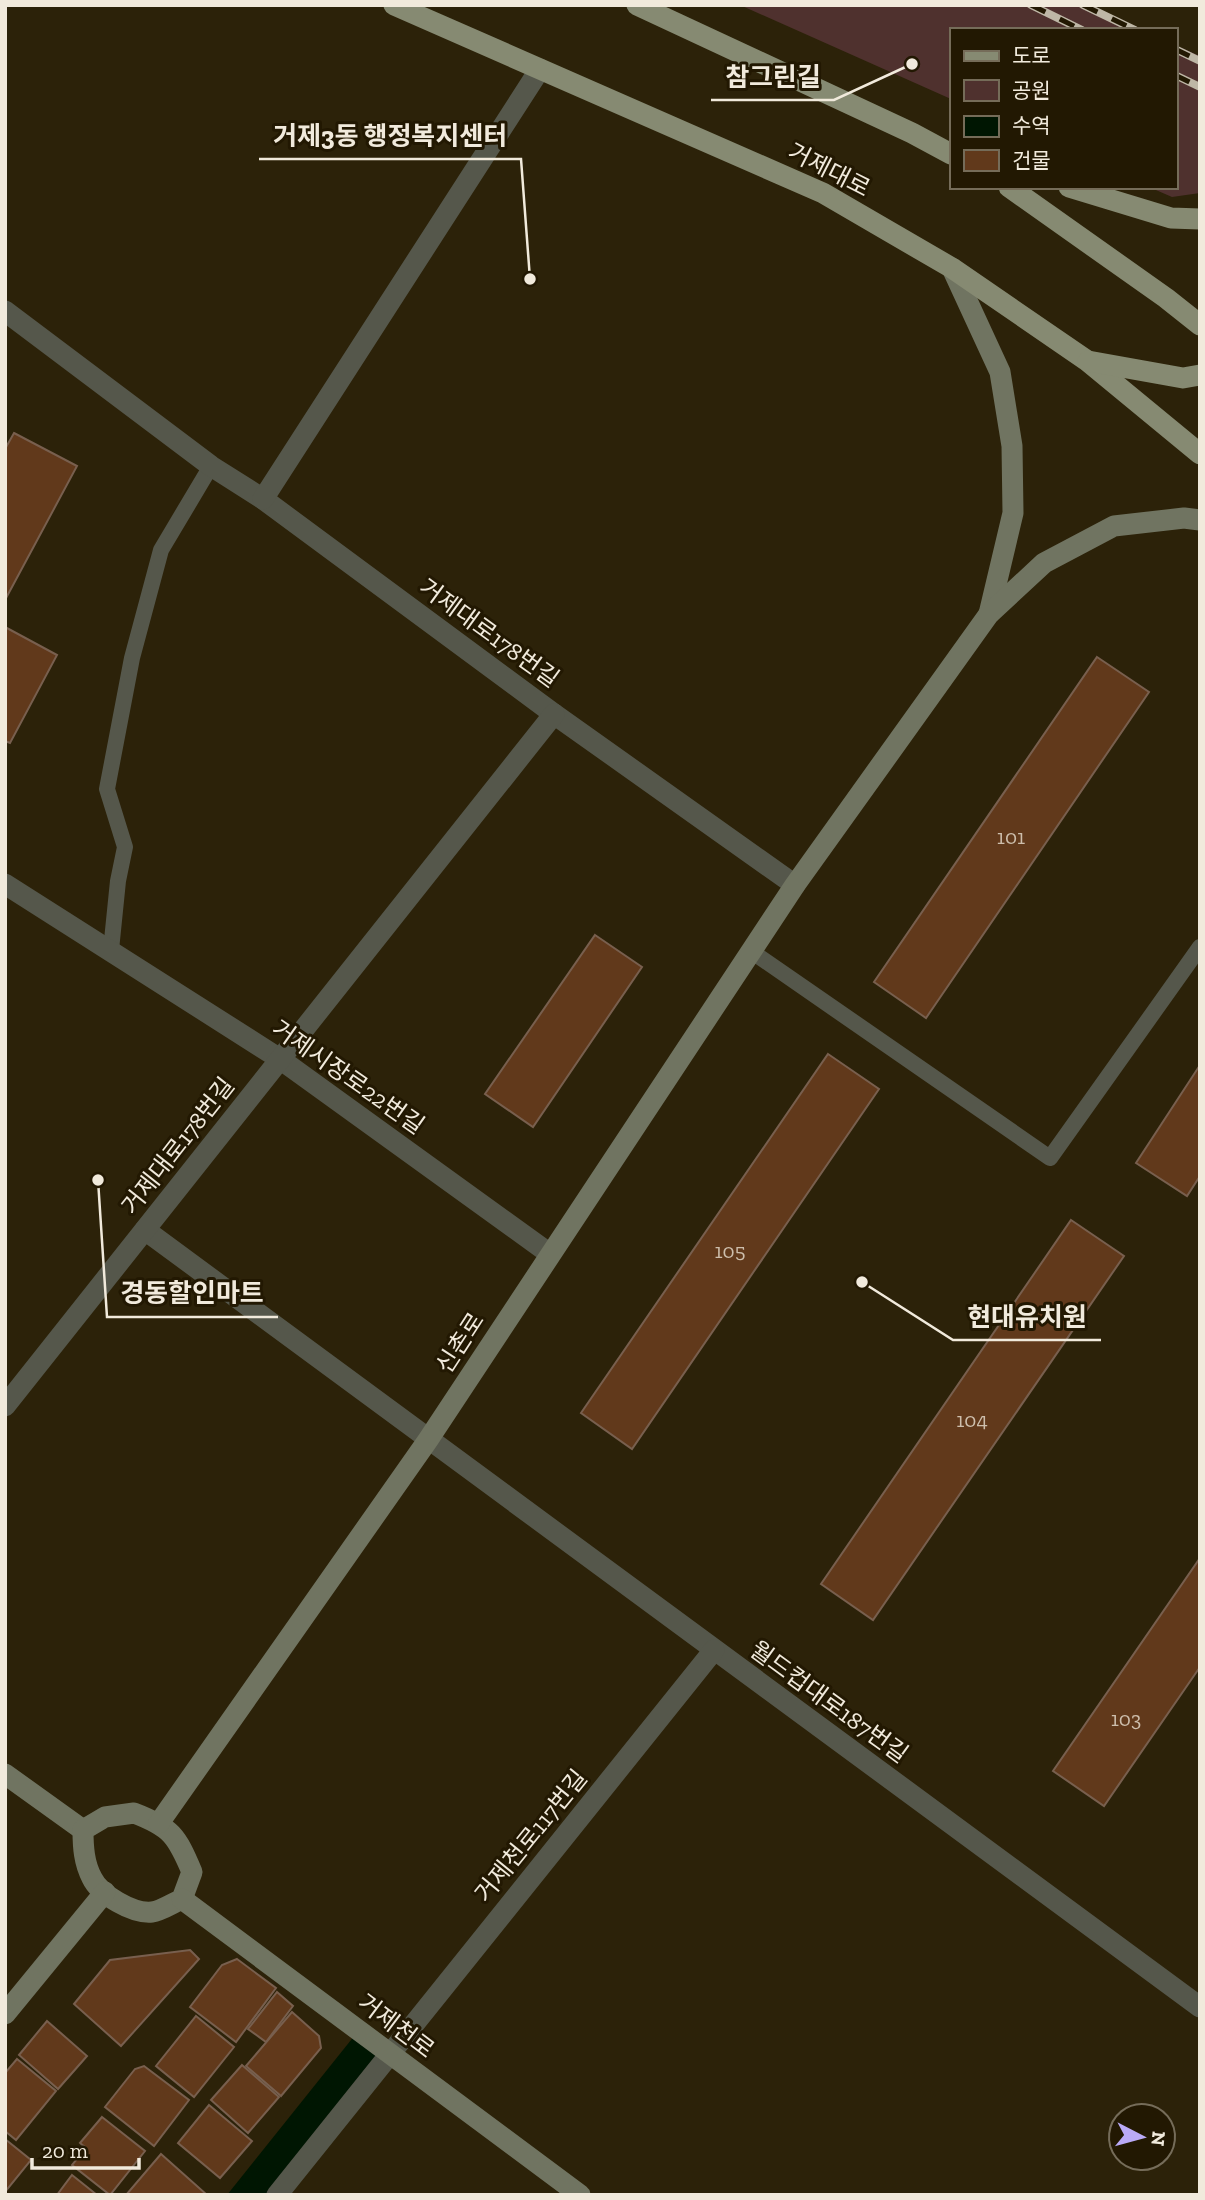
<svg xmlns="http://www.w3.org/2000/svg" width="1205" height="2200" font-family="'Zilla Slab','Noto Sans KR',serif">
<style>
.green{fill:#4f312e}
.water{fill:#001602}
.building{fill:#61391b;stroke:#785f4e;stroke-width:2}
.lines{fill:none;stroke-linecap:round;stroke-linejoin:round}
.lane{stroke:#55574b;stroke-width:16}
.street{stroke:#55574b;stroke-width:21}
.secondary{stroke:#707461;stroke-width:21}
.primary{stroke:#868a72;stroke-width:21}
.rail-casing{stroke:#beb7a6;stroke-width:8}
.rail{stroke:#221802;stroke-width:5;stroke-dasharray:16;stroke-linecap:butt}
.labels{text-anchor:middle;stroke-width:6;stroke-linejoin:round;paint-order:stroke}
.number-label{font-size:21px;fill:#cdbeac}
.street-label{font-size:24px;fill:#f1eadc;stroke:#221802}
.leader{fill:none;stroke:#f1eadc;stroke-width:2.5}
.callout-dot{fill:#f1eadc;stroke:#221802;stroke-width:2.5}
.callout-label{font-size:26px;text-anchor:middle;font-weight:bold;fill:#f1eadc;stroke:#221802;stroke-width:6;stroke-linejoin:round;paint-order:stroke}
</style>
<rect width="100%" height="100%" fill="#2c2209"/>
<g class="green">
<path d="M740 5H1091L1143 30H951V99Z"/>
<path d="M1175 45 1200 56V193L1172 197 1149 187H1175Z"/>
</g>
<path class="water" d="M355 2035 391 2066 282 2195H227Z"/>
<g class="building">
<path d="M14 433 77 466 5 600V449Z"/>
<path d="M5 627 57 655 10 743 5 741Z"/>
<path d="M1097 657 1149 692 926 1018 874 982Z"/>
<path d="M595 935 642 967 533 1127 485 1094Z"/>
<path d="M828 1054 879 1089 632 1449 581 1413Z"/>
<path d="M1200 1065V1176L1187 1196 1136 1163Z"/>
<path d="M1071 1220 1124 1256 873 1620 821 1584Z"/>
<path d="M1200 1558V1667L1104 1806 1053 1771Z"/>
<path d="M190 1950 199 1959 121 2046 74 2004 110 1960Z"/>
<path d="M237 1959 276 1988 236 2042 190 2007 222 1965Z"/>
<path d="M277 1992 293 2006 266 2042 248 2029Z"/>
<path d="M292 2012 319 2036 321 2048 281 2096 246 2066Z"/>
<path d="M196 2016 234 2047 194 2097 156 2066Z"/>
<path d="M47 2021 87 2056 58 2089 19 2055Z"/>
<path d="M17 2059 56 2091 16 2140 5 2131V2073Z"/>
<path d="M242 2065 279 2097 248 2133 211 2100Z"/>
<path d="M144 2066 189 2100 154 2146 105 2107 135 2069Z"/>
<path d="M209 2105 252 2141 220 2178 178 2143Z"/>
<path d="M102 2117 145 2151 110 2195 72 2165 86 2148 80 2143Z"/>
<path d="M5 2139 31 2160 5 2192Z"/>
<path d="M161 2154 207 2195H126Z"/>
<path d="M72 2175 97 2195H57Z"/>
</g>
<g class="lines">
<g class="lane">
<path d="M111 950 118 881 125 847 107 789 132 658 161 550 211 466"/>
<path d="M751 951 1050 1158 1200 947"/>
</g>
<g class="street">
<path d="M5 311 211 466 263 499 554 714 795 885"/>
<path d="M263 499 540 69"/>
<path d="M5 884 280 1059 550 1254"/>
<path d="M145 1230 1200 2007"/>
<path d="M5 1406 554 714"/>
<path d="M277 2195 714 1650"/>
</g>
<g class="secondary">
<path d="M952 268 1000 372 1012 446 1013 513 989 614"/>
<path d="M5 1774 83 1830"/>
<path d="M134 1813C171 1827 177 1836 192 1872L182 1899C173 1903 161 1911 152 1912 133 1914 100 1895 92 1878 84 1863 83 1847 83 1830L105 1817Z"/>
<path d="M159 1823 428 1440 795 885 989 614 1044 563 1114 526 1184 518 1200 520"/>
<path d="M182 1899 580 2195"/>
<path d="M5 2014 105 1892"/>
</g>
<g class="primary">
<path d="M394 5 823 193 952 268 1086 360 1200 454"/>
<path d="M637 5 912 133 951 154"/>
<path d="M1009 187 1166 298 1200 325"/>
<path d="M1069 187 1171 218 1200 219"/>
<path d="M1088 361 1183 378 1200 375"/>
</g>
<defs>
<g id="rail">
<path d="M1031 5 1082 30"/>
<path d="M1083 5 1135 30"/>
<path d="M1175 49 1200 61"/>
<path d="M1175 75 1200 87"/>
</g>
</defs>
<use href="#rail" class="rail-casing"/>
<use href="#rail" class="rail"/>
</g>
<g class="labels">
<g class="number-label">
<text x="1011" y="844">101</text>
<text x="730" y="1258">105</text>
<text x="972" y="1427">104</text>
<text x="1126" y="1726">103</text>
</g>
<g class="street-label">
<text transform="translate(829 170) rotate(27)" y="8">거제대로</text>
<text transform="translate(489 633) rotate(36)" y="8">거제대로178번길</text>
<text transform="translate(348 1077) rotate(35)" y="8">거제시장로22번길</text>
<text transform="translate(178 1146) rotate(-52)" y="8">거제대로178번길</text>
<text transform="translate(460 1343) rotate(-57)" y="8">신촌로</text>
<text transform="translate(829 1702) rotate(36)" y="8">월드컵대로187번길</text>
<text transform="translate(531 1836) rotate(-51)" y="8">거제천로117번길</text>
<text transform="translate(396 2026) rotate(37)" y="8">거제천로</text>
</g>
</g>
<path class="leader" d="M912 64L834 100H711M530 279L521 159H259M98 1180L107 1317H278M862 1282L953 1340H1101"/>
<g class="callout-dot">
<circle cx="912" cy="64" r="7"/>
<circle cx="530" cy="279" r="7"/>
<circle cx="98" cy="1180" r="7"/>
<circle cx="862" cy="1282" r="7"/>
</g>
<g class="callout-label">
<text x="773" y="86">참그린길</text>
<text x="390" y="145">거제3동 행정복지센터</text>
<text x="192" y="1302">경동할인마트</text>
<text x="1027" y="1326">현대유치원</text>
</g>
<rect width="1205" height="2200" fill="none" stroke="#f1eadc" stroke-width="14"/>
<rect x="950" y="28" width="228" height="161" fill="#221802" stroke="#756c59" stroke-width="2"/>
<rect x="964" y="51" width="35" height="10" fill="#868a72" stroke="#756c59" stroke-width="2"/>
<text x="1012" y="63" font-size="21" fill="#f1eadc">도로</text>
<rect x="964" y="80" width="35" height="21" fill="#4f312e" stroke="#756c59" stroke-width="2"/>
<text x="1012" y="98" font-size="21" fill="#f1eadc">공원</text>
<rect x="964" y="116" width="35" height="21" fill="#001602" stroke="#756c59" stroke-width="2"/>
<text x="1012" y="133" font-size="21" fill="#f1eadc">수역</text>
<rect x="964" y="150" width="35" height="21" fill="#61391b" stroke="#756c59" stroke-width="2"/>
<text x="1012" y="168" font-size="21" fill="#f1eadc">건물</text>
<g transform="translate(1142 2137) rotate(96)"><circle r="33" fill="#221802" stroke="#756c59" stroke-width="2"/>
<path d="M0-5L12 26L0 18L-12 26Z" fill="#baaaf6"/>
<text y="-10" font-size="19" font-weight="bold" text-anchor="middle" fill="#f1eadc">N</text>
</g>
<path d="M32 2158v10h107v-10" fill="none" stroke="#f1eadc" stroke-width="3.5"/>
<text x="42" y="2158" font-size="21" fill="#f1eadc" stroke="#221802" stroke-width="5" paint-order="stroke">20 m</text>
</svg>
